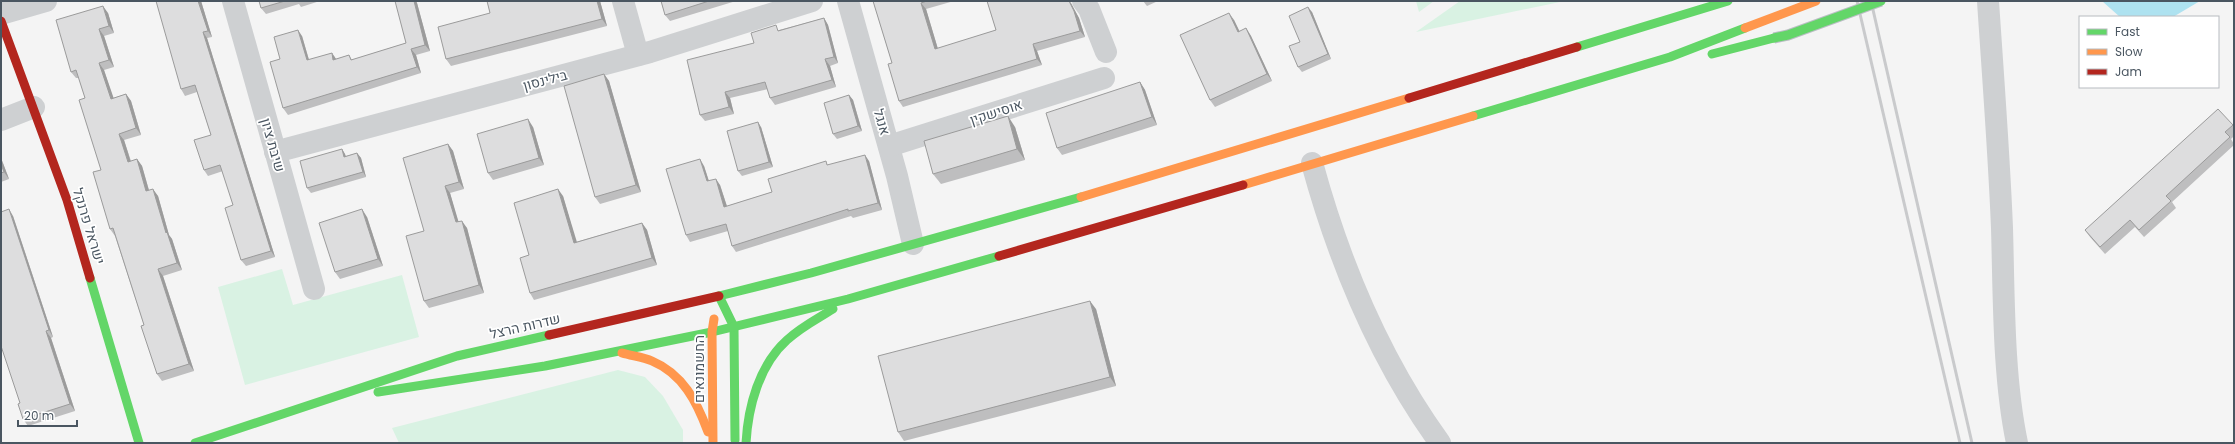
<svg xmlns="http://www.w3.org/2000/svg" width="2235" height="444" font-family="Poppins,Heebo,sans-serif">
<style>
.green{fill:#d9f2e3}
.water{fill:#aee2f0}
.lines{fill:none;stroke-linecap:round;stroke-linejoin:round}
.street{stroke:#ced0d2;stroke-width:22}
.fast{stroke:#63d668;stroke-width:9}
.slow{stroke:#ff974d;stroke-width:9}
.jam{stroke:#b3261e;stroke-width:9}
.rail{stroke:#c9cacc;stroke-width:3}
.fast-bridge-casing{stroke:#b9bec3;stroke-width:11;stroke-linecap:butt}
.fast-bridge{stroke:#63d668;stroke-width:9}
.wall{fill:#bebebf}
.shaded-wall{fill:#9b9b9b}
.building{fill:#ddddde;stroke:#9b9b9b}
.labels{text-anchor:middle;stroke-width:3.5;stroke-linejoin:round;paint-order:stroke}
.street-label{font-size:14px;fill:#4a5661;stroke:#fff}
</style>
<rect width="100%" height="100%" fill="#f4f4f4"/>
<g class="green">
<path d="M1416 1H1434L1419 12Z"/>
<path d="M1460 1H1565L1416 32Z"/>
<path d="M282 269 293 305 402 275 419 337 245 385 218 287Z"/>
<path d="M618 370 645 377 663 396 683 430V443H399L392 428Z"/>
</g>
<path class="water" d="M2102 1H2200L2173 17H2120Z"/>
<g class="lines">
<g class="street">
<path d="M233 1 314 289"/>
<path d="M623 1 638 55"/>
<path d="M848 1 897 176 913 244"/>
<path d="M1083 1 1089 9 1106 52"/>
<path d="M1988 1C1993 77 1999 153 2002 228 2004 297 2003 376 2017 443"/>
<path d="M1 14 46 1"/>
<path d="M1 120 34 107"/>
<path d="M889 146 1104 78"/>
<path d="M275 152 650 52 812 1"/>
<path d="M1312 163C1339 262 1380 360 1440 443"/>
</g>
<g class="fast">
<path d="M1577 47 1728 1"/>
<path d="M1712 54 1774 38"/>
<path d="M1473 116 1670 57 1745 28"/>
<path d="M90 278 139 443"/>
<path d="M719 296 811 273 1081 197"/>
<path d="M719 296 734 327 735 440"/>
<path d="M712 332 848 299 999 256"/>
<path d="M378 392 545 366 712 332"/>
<path d="M195 443 457 356 549 335"/>
<path d="M746 443C748 407 759 365 787 340 801 327 817 319 833 309"/>
</g>
<g class="slow">
<path d="M1745 28 1816 1"/>
<path d="M1243 185 1473 116"/>
<path d="M1081 197 1409 98"/>
<path d="M622 353C632 356 643 357 652 361 683 374 697 402 708 432"/>
<path d="M713 443 712 332 714 319"/>
</g>
<g class="jam">
<path d="M1 21 67 200 90 278"/>
<path d="M1409 98 1577 47"/>
<path d="M999 256 1243 185"/>
<path d="M549 335 719 296"/>
</g>
<g class="rail">
<path d="M1857 1 1960 443"/>
<path d="M1871 1 1972 443"/>
</g>
<defs>
<path id="fast-bridge" d="M1774 38 1788 35 1881 1"/>
</defs>
<use href="#fast-bridge" class="fast-bridge-casing"/>
<use href="#fast-bridge" class="fast-bridge"/>
</g>
<g class="wall">
<path d="M201 1 212 37 207 38 275 257 246 266 241 260 233 205 223 171 208 176 204 170 211 135 197 92 185 96 181 89Z"/>
<path d="M259 1H320L301 7 299 4 266 14 261 8Z"/>
<path d="M396 1H416L417 3 430 51 416 55 421 73 288 115 283 108 280 59 302 36 309 60 332 53 336 59 349 55 352 60 406 43Z"/>
<path d="M487 1H600L607 26 451 66 446 59 490 13Z"/>
<path d="M661 1H736L670 21 665 15Z"/>
<path d="M873 1H954L926 9 938 49 996 30 987 1H1069L1079 18 1085 37 1037 51 1042 65 903 107 899 101 892 63Z"/>
<path d="M1143 1H1158L1147 6Z"/>
<path d="M1312 12 1331 59 1302 72 1298 67 1300 42Z"/>
<path d="M108 13 114 33 104 36 114 67 104 70 113 98 126 94 131 101 141 135 124 140 131 161 137 159 142 166 149 190 158 196 169 235 172 239 182 270 163 276 194 371 162 381 157 374 144 325 115 236 110 229 101 170 85 98 79 78H76L71 72Z"/>
<path d="M824 18 828 25 838 63 830 66 836 87 775 105 770 98 768 89 730 98 734 114 705 121 700 115 754 43 779 30Z"/>
<path d="M1234 20 1240 32 1246 28 1251 36 1272 81 1215 107 1210 100Z"/>
<path d="M604 74 609 81 641 192 600 204 595 197Z"/>
<path d="M1140 82 1145 90 1157 125 1062 155 1057 148Z"/>
<path d="M849 95 853 100 862 131 837 139 833 134Z"/>
<path d="M2233 125 2234 127V136L2231 139 2234 144V145L2172 202 2176 208 2144 237 2135 227 2105 254 2090 237 2085 230Z"/>
<path d="M533 127 544 165 493 180 488 173Z"/>
<path d="M761 127 773 167 742 176 738 171Z"/>
<path d="M1015 127 1025 160 941 184 933 174Z"/>
<path d="M448 144 453 151 464 189 450 193 458 222 467 228 484 293 429 308 424 301V231Z"/>
<path d="M342 149 346 156 357 153 361 158 366 177 311 193 307 188Z"/>
<path d="M1 158 9 179 1 182Z"/>
<path d="M869 161 882 210 853 218 851 216 736 252 732 246 728 231 690 242 686 235 704 166 709 181 720 185 727 206 772 192 829 165Z"/>
<path d="M563 196 576 242 642 223 647 230 657 265 534 300 530 293 529 255Z"/>
<path d="M13 216 53 337 51 338 75 411 28 426 23 419 20 403Z"/>
<path d="M367 217 383 266 340 279 335 272Z"/>
<path d="M1096 309 1116 386 904 441 898 432Z"/>
</g>
<g class="shaded-wall">
<path d="M198 1H201L212 37 208 31Z"/>
<path d="M414 1H416L417 3 430 51 425 45Z"/>
<path d="M597 1H600L607 26 602 19Z"/>
<path d="M1069 1 1071 3 1079 18 1085 37 1080 31Z"/>
<path d="M921 3 926 9 940 56 935 49Z"/>
<path d="M103 6 108 13 114 33 109 26Z"/>
<path d="M1308 7 1312 12 1331 59 1328 54Z"/>
<path d="M1229 13 1234 20 1243 39 1238 32Z"/>
<path d="M824 18 828 25 838 63 834 57Z"/>
<path d="M1246 28 1251 36 1272 81 1267 74Z"/>
<path d="M99 29 104 36 114 67 109 60Z"/>
<path d="M298 30 302 36 311 67 307 60Z"/>
<path d="M203 32 207 38 275 257 271 251Z"/>
<path d="M1033 44 1037 51 1042 65 1037 59Z"/>
<path d="M411 49 416 55 421 73 417 67Z"/>
<path d="M332 53 336 59 333 60Z"/>
<path d="M825 59 830 66 836 87 832 80Z"/>
<path d="M99 63 104 70 116 105 111 99Z"/>
<path d="M604 74 609 81 641 192 636 185Z"/>
<path d="M1140 82 1145 90 1157 125 1152 117Z"/>
<path d="M725 92 730 98 734 114 729 107Z"/>
<path d="M126 94 131 101 141 135 136 128Z"/>
<path d="M849 95 853 100 862 131 858 126Z"/>
<path d="M1008 116 1015 127 1025 160 1017 149Z"/>
<path d="M528 119 533 127 544 165 539 158Z"/>
<path d="M758 122 761 127 773 167 769 162Z"/>
<path d="M119 134 124 140 133 169 128 162Z"/>
<path d="M448 144 453 151 464 189 459 182Z"/>
<path d="M342 149 345 154 347 162 344 157Z"/>
<path d="M357 153 361 158 366 177 363 172Z"/>
<path d="M865 155 869 161 882 210 878 203Z"/>
<path d="M1 158 9 179 4 172 1 164Z"/>
<path d="M137 159 142 166 151 198 146 191Z"/>
<path d="M700 159 704 166 711 188 707 181Z"/>
<path d="M716 179 720 185 729 213 724 207Z"/>
<path d="M445 186 450 193 461 230 456 222Z"/>
<path d="M153 189 158 196 169 235 172 239 182 270 177 263 166 233Z"/>
<path d="M558 189 563 196 579 249 574 243Z"/>
<path d="M9 209 13 216 53 337 49 330Z"/>
<path d="M362 209 367 217 383 266 378 259Z"/>
<path d="M462 221 467 228 484 293 479 285Z"/>
<path d="M642 223 647 230 657 265 652 258Z"/>
<path d="M158 269 163 276 194 371 189 364Z"/>
<path d="M1090 301 1096 309 1116 386 1110 377Z"/>
<path d="M46 331 51 338 75 411 70 404Z"/>
</g>
<g class="building">
<path d="M156 1H198L208 31 203 32 271 251 241 260 225 208 233 205 220 165 204 170 194 140 211 135 195 85 181 89Z"/>
<path d="M259 1H285L261 8Z"/>
<path d="M395 1H414L425 45 411 49 417 67 283 108 270 62 280 59 274 37 298 30 307 60 332 53 333 60 349 55 351 60 406 43Z"/>
<path d="M487 1H597L602 19 446 59 438 27 490 13Z"/>
<path d="M661 1H709L665 15Z"/>
<path d="M873 1H927L921 3 935 49 996 30 987 1H1069L1074 11 1080 31 1033 44 1037 59 899 101 888 64 892 63Z"/>
<path d="M103 6 109 26 99 29 109 60 99 63 111 99 126 94 136 128 119 134 128 162 137 159 146 191 153 189 166 233 167 232 177 263 158 269 189 364 157 374 141 326 144 325 113 228 110 229 93 172 101 170 79 100 85 98 76 70 71 72 56 20Z"/>
<path d="M1308 7 1328 54 1298 67 1289 46 1300 42 1289 16Z"/>
<path d="M1229 13 1238 32 1246 28 1267 74 1210 100 1180 35Z"/>
<path d="M824 18 834 57 825 59 832 80 770 98 765 82 725 92 729 107 700 115 687 60 754 43 751 33 776 25 778 31Z"/>
<path d="M604 74 636 185 595 197 564 86Z"/>
<path d="M1140 82 1152 117 1057 148 1046 113Z"/>
<path d="M849 95 858 126 833 134 824 103Z"/>
<path d="M2218 109 2233 125 2225 132 2230 137 2166 196 2171 201 2139 230 2130 220 2100 247 2085 230Z"/>
<path d="M1008 116 1017 149 933 174 924 141Z"/>
<path d="M528 119 539 158 488 173 477 134Z"/>
<path d="M758 122 769 162 738 171 727 131Z"/>
<path d="M448 144 459 182 445 186 456 222 462 221 479 285 424 301 406 236 424 231 403 158Z"/>
<path d="M342 149 344 157 357 153 363 172 307 188 300 161Z"/>
<path d="M865 155 878 203 848 211V209L732 246 726 224 686 235 666 169 700 159 707 181 716 179 724 207 772 192 768 179 826 161 827 165Z"/>
<path d="M1 164 4 172 1 173Z"/>
<path d="M558 189 574 243 642 223 652 258 530 293 520 258 529 255 514 203Z"/>
<path d="M9 209 49 330 46 331 70 404 23 419 18 404 20 403 1 346V212Z"/>
<path d="M362 209 378 259 335 272 319 223Z"/>
<path d="M1090 301 1110 377 898 432 878 356Z"/>
</g>
<g class="labels">
<g class="street-label">
<text transform="translate(545 80) rotate(-15)" y="5">בילינסון</text>
<text transform="translate(996 112) rotate(-18)" y="5">אוסישקין</text>
<text transform="translate(882 122) rotate(74)" y="5">אנגל</text>
<text transform="translate(273 145) rotate(74)" y="5">שיבת ציון</text>
<text transform="translate(89 226) rotate(73)" y="5">ישראל פרנקל</text>
<text transform="translate(525 326) rotate(-13)" y="5">שדרות הרצל</text>
<text transform="translate(699 369) rotate(-90)" y="5">החשמונאים</text>
</g>
</g>
<rect width="2235" height="444" fill="none" stroke="#4a5661" stroke-width="4"/>
<rect x="2079" y="16" width="140" height="72" fill="#ffffff" stroke="#b7bbc0"/>
<rect x="2087" y="29" width="20" height="6" fill="#63d668" stroke="#b7bbc0"/>
<text x="2115" y="36" font-size="12" fill="#4a5661">Fast</text>
<rect x="2087" y="49" width="20" height="6" fill="#ff974d" stroke="#b7bbc0"/>
<text x="2115" y="56" font-size="12" fill="#4a5661">Slow</text>
<rect x="2087" y="69" width="20" height="6" fill="#b3261e" stroke="#b7bbc0"/>
<text x="2115" y="76" font-size="12" fill="#4a5661">Jam</text>
<path d="M18 420v6h59v-6" fill="none" stroke="#4a5661" stroke-width="2"/>
<text x="24" y="420" font-size="12" fill="#4a5661" stroke="#ffffff" stroke-width="3" paint-order="stroke">20 m</text>
</svg>
